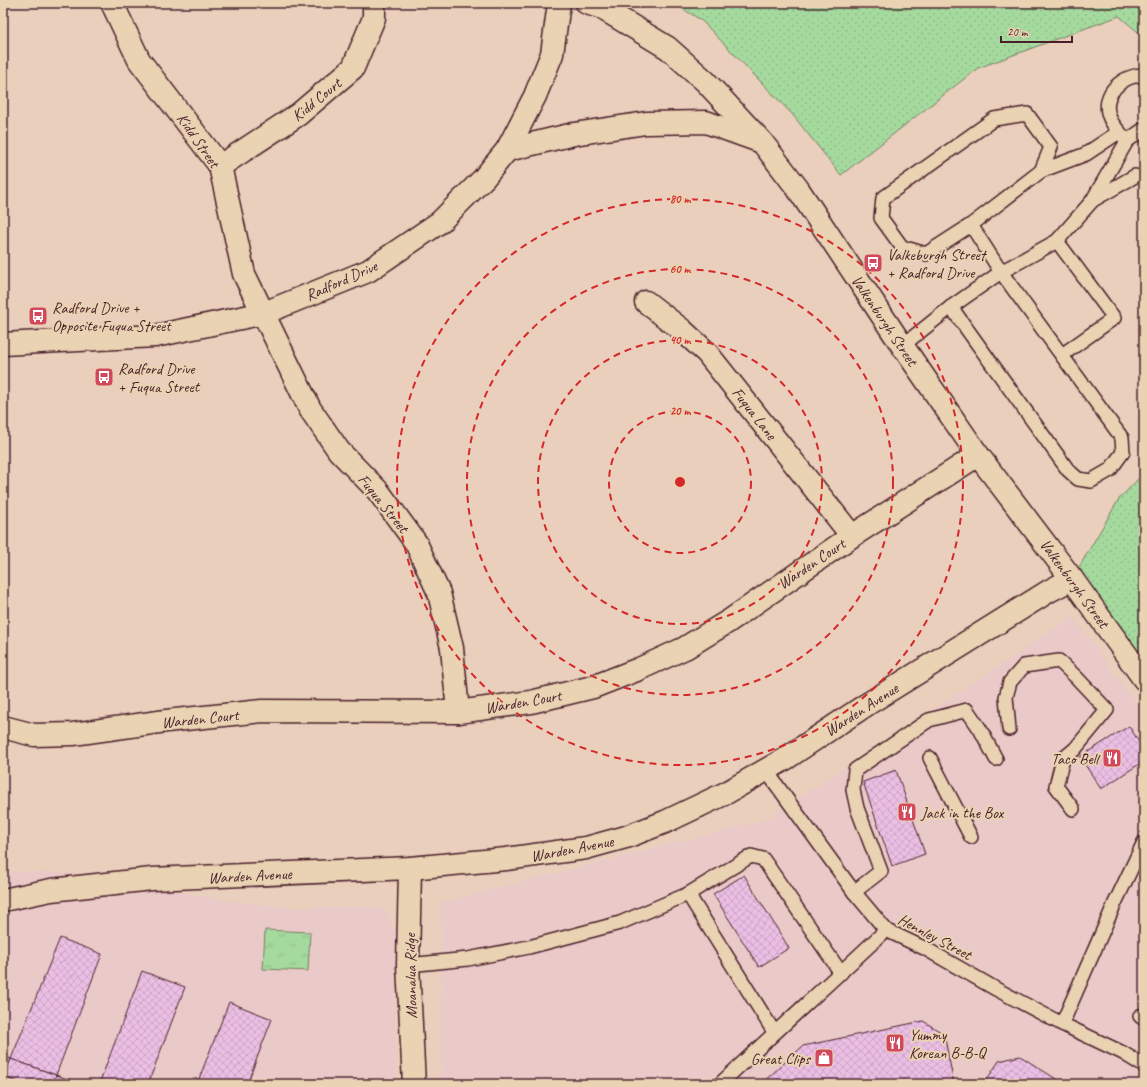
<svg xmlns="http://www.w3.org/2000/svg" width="1147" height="1087" font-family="Caveat,sans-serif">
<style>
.built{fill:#eacac8}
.grass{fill:url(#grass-dots);stroke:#787c64}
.park{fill:url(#park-tufts);stroke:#787c64}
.building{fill:url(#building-cross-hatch);stroke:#4a1f2b}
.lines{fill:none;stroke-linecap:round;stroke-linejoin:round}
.lane-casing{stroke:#4a1f2b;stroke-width:16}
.street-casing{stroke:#4a1f2b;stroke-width:25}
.secondary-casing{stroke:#4a1f2b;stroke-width:25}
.lane{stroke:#e9d3b2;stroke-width:13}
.street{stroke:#e9d3b2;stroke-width:22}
.secondary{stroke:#e9d3b2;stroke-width:22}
.ring{fill:none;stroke:#d62828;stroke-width:2;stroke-dasharray:7 5}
.labels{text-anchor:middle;stroke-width:4;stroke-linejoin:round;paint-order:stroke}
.street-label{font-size:16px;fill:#4a1f2b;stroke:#e9d3b2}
.poi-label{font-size:16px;fill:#4a1f2b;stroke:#e9d3b2;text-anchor:start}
.centre{fill:#d62828;stroke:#e9d3b2;stroke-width:2}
.ring-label{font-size:12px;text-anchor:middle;font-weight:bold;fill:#d62828;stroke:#e9d3b2;stroke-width:4;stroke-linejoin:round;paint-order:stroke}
</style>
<defs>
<pattern id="grass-dots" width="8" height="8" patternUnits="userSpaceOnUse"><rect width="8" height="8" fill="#a5da9e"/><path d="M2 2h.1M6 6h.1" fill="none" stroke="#90bb88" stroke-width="1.8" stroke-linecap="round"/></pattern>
<pattern id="park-tufts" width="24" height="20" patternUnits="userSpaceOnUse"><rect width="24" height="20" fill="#a5da9e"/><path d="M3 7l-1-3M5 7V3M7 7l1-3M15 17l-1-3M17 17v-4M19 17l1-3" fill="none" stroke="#90bb88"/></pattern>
<pattern id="building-cross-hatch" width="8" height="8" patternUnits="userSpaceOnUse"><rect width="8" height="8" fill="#ebbfe4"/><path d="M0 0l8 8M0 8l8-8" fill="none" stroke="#cba4c4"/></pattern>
</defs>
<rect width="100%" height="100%" fill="#e9cfbc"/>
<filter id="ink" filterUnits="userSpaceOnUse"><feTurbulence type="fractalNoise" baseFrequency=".025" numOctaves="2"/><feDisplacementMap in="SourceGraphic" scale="8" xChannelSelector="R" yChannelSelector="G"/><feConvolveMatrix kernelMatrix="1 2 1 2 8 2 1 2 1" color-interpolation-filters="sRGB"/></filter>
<g filter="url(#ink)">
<g class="built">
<path d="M1073 617 1144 713V1084H441V903L765 820Z"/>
<path d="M3 871 65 873 107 879 225 900 266 905 308 908 371 906 378 907 385 911 390 917 393 929H398L396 1013 397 1084H3Z"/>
</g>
<g class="grass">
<path d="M673 3H1144V37L1119 16 978 68 841 175 792 114 701 20Z"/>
<path d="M1144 473V679L1072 579 1119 499Z"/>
</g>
<path class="park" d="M265 930 310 932 308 971 263 969Z"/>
<g class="building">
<path d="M1129 726 1144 750V761L1101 789 1080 757Z"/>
<path d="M896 770 925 854 892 866 863 782Z"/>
<path d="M744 875 789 948 759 967 713 894Z"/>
<path d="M60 938 102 954 56 1075 11 1059Z"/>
<path d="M142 971 185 987 148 1084H99Z"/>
<path d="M229 1002 272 1019 247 1084H197Z"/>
<path d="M923 1021 944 1034 954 1084H761L803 1046Z"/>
<path d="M3 1056 11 1059 3 1079Z"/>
<path d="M1020 1056 1064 1084H984L999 1061Z"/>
<path d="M11 1059 56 1075 53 1084H22L4 1077Z"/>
<path d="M56 1075 83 1084H53Z"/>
</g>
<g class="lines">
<defs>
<g id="lane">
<path d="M1027 114 1051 147 1041 171 971 225 926 254 902 247 881 218 883 198 994 119Z"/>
<path d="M1127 141C1121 133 1112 126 1109 116 1101 93 1123 75 1144 75"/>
<path d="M1041 171 1086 154 1119 132"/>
<path d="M1093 200 1135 176"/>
<path d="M1057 241 1114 318 1062 355"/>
<path d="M951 307 1068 470 1078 479 1091 481 1110 470 1123 452 1122 438 1001 272 971 225"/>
<path d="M902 346 951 307 1001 272 1057 241 1092 201 1127 141 1144 129"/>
<path d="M1009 729 1006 697 1010 682 1024 666 1059 661 1076 677 1107 710 1075 749 1063 759 1056 786 1073 809"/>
<path d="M930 758 971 837"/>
<path d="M765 769 854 892 886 930 926 949 996 989 1062 1024 1123 1053 1144 1066"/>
<path d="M854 892 881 871 857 808 853 790 855 770 929 720 967 710 980 729 996 759"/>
<path d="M688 894 774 1032"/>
<path d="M408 965 468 959 529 947 620 923 688 894 751 856 763 859 841 973"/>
<path d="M1140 1016 1144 1019"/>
<path d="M1062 1024 1115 903 1144 842"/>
<path d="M720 1084C775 1032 831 982 886 930"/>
</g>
<g id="street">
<path d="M112 3 139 60 220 166 244 274 310 409 339 451 378 491 416 543 439 593 452 648 458 712"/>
<path d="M220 166 299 114 353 68 374 18V3"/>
<path d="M646 302 682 330 707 353 852 536"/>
<path d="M3 727 34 735 73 734 166 721 262 711 458 712 531 702 593 687 639 669 685 648 729 621 852 536 978 455"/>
<path d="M410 868 408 965 414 1084"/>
<path d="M3 900 51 890 152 879 410 868 506 859 586 848 626 837 665 822 726 793 785 759 866 705 1049 591 1072 579"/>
</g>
<g id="secondary">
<path d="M587 3 602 8 668 48 705 81 762 142 798 189 895 335 978 455 1072 579 1144 679"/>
<path d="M507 150 574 134 646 123 706 122 759 141"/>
<path d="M3 344 155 336 264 313 368 271 440 222 484 178 507 150 535 96 552 54 559 3"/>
</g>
</defs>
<use href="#lane" class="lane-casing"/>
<use href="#street" class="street-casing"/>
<use href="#secondary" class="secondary-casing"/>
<use href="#lane" class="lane"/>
<use href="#street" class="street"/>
<use href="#secondary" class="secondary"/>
</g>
</g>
<g class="ring">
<circle cx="680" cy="482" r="71"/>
<circle cx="680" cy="482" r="142"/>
<circle cx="680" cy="482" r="213"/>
<circle cx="680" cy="482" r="283"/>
</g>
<defs>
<symbol id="bus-square" viewBox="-11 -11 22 22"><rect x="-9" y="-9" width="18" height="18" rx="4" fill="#d1495b" stroke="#e9d3b2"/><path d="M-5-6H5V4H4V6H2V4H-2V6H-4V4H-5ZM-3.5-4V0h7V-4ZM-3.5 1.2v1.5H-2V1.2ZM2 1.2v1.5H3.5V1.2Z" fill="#fff"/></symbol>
<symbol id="restaurant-square" viewBox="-11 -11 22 22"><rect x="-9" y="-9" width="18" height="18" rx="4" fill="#d1495b" stroke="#e9d3b2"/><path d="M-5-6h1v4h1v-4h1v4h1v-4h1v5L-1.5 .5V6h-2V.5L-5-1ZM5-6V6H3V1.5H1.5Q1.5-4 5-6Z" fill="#fff"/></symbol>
<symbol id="shop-square" viewBox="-11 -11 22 22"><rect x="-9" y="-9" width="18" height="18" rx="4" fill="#d1495b" stroke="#e9d3b2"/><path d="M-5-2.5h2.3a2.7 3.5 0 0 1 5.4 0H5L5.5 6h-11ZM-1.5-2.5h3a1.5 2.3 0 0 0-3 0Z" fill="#fff"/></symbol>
</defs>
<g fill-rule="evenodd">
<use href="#bus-square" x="862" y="252" width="22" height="22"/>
<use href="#bus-square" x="27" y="305" width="22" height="22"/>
<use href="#bus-square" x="93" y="366" width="22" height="22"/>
<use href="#restaurant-square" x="1101" y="747" width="22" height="22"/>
<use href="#restaurant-square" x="896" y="801" width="22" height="22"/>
<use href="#restaurant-square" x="884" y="1032" width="22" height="22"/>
<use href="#shop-square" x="813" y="1047" width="22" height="22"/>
</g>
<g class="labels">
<g class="street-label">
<text transform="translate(316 99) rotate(-39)" y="6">Kidd Court</text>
<text transform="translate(199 140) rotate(55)" y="6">Kidd Street</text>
<text transform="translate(341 280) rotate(-24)" y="6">Radford Drive</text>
<text transform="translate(885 320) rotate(56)" y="6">Valkenburgh Street</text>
<text transform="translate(755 413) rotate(52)" y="6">Fuqua Lane</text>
<text transform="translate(384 503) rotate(51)" y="6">Fuqua Street</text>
<text transform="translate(811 563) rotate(-34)" y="6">Warden Court</text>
<text transform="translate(1075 583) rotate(54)" y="6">Valkenburgh Street</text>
<text transform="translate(523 701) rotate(-10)" y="6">Warden Court</text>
<text transform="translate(861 709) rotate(-33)" y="6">Warden Avenue</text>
<text transform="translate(200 718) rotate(-6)" y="6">Warden Court</text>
<text transform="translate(572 848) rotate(-11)" y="6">Warden Avenue</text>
<text transform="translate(250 875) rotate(-3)" y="6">Warden Avenue</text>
<text transform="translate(935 936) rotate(28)" y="6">Hennley Street</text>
<text transform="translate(410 976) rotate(-91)" y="6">Moanalua Ridge</text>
</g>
<g class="poi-label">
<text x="887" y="260">Valkeburgh Street<tspan x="887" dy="18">+ Radford Drive</tspan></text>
<text x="52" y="313">Radford Drive +<tspan x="52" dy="18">Opposite Fuqua Street</tspan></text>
<text x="118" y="374">Radford Drive<tspan x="118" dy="18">+ Fuqua Street</tspan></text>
<text x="1098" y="764" text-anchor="end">Taco Bell</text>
<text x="921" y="818">Jack in the Box</text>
<text x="909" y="1040">Yummy<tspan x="909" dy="18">Korean B-B-Q</tspan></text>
<text x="810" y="1064" text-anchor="end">Great Clips</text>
</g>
</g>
<circle cx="680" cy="482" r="6" class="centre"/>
<g class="ring-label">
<text x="680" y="203">80 m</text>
<text x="680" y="273">60 m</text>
<text x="680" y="344">40 m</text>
<text x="680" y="415">20 m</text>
</g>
<rect width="1147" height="1087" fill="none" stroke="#e9d3b2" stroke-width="16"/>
<rect x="8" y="8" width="1131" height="1071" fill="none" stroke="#4a1f2b" stroke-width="1.5" filter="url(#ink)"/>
<path d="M1001 36v6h71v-6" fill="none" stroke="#4a1f2b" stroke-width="2"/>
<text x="1007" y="36" font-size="12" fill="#4a1f2b" stroke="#e9d3b2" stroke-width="3" paint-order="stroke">20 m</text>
</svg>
